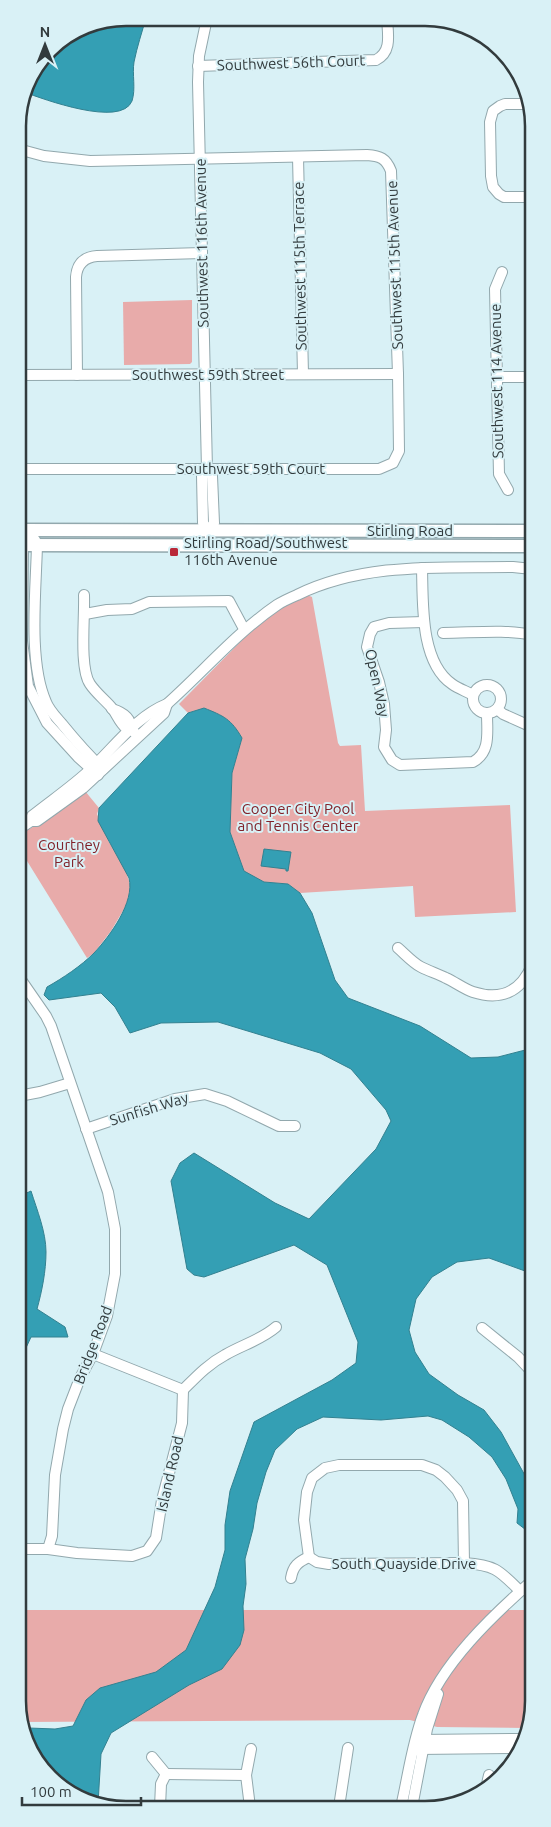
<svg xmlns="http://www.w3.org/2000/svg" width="551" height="1827" font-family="Ubuntu,sans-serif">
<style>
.green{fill:#e8abaa}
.water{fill:#349fb4;stroke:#338190}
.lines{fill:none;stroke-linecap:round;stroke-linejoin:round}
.minor-casing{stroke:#92a8ad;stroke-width:12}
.major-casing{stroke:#92a8ad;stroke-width:15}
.minor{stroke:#fff;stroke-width:10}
.major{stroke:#fff;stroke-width:12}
.poi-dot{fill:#b92839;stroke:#d9f1f6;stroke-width:2}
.labels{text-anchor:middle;stroke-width:4;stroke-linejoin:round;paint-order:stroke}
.street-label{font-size:15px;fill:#323b3d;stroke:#d9f1f6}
.poi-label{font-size:15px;fill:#323b3d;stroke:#d9f1f6;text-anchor:start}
.park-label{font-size:15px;fill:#81222a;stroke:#d9f1f6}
.rim{fill:none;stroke:#323b3d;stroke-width:2.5}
</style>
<rect width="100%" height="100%" fill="#d9f1f6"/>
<g class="green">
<path d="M192 300V362L190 364 124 365 123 302Z"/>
<path d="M307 595 312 597 338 743 340 746 361 745 365 811 510 805 516 912 415 917 413 886 300 893 288 884 264 882 244 872 230 832 232 773 242 738 204 708 188 713 179 704 252 630 279 609Z"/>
<path d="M85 791 99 808 97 814 109 842 124 866 131 887 127 904 111 931 94 953 87 958 19 848V835L38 824Z"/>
<path d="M19 1610H533V1708L525 1728 437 1727 410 1720 20 1722Z"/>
</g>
<g class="water">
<path d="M126 18H146C142 32 137 47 134 62 132 74 136 89 132 101 121 128 43 99 24 92L26 84 49 49 85 26Z"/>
<path d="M204 708C224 716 231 719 242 738L232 773 230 832 244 871 264 882 288 884 300 893 312 913 335 980 348 998 420 1026 471 1058 498 1057 533 1048V1279L525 1271 489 1258 457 1262 432 1277 416 1299 409 1330 415 1352 429 1374 458 1395 484 1410 501 1432 533 1490V1533H530L517 1523 518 1509 506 1479 492 1457 469 1437 442 1420 428 1416 381 1420 323 1417 297 1429 275 1450 266 1472 257 1503 253 1529 245 1559 246 1584 243 1606 244 1630 240 1645 222 1669 189 1685 111 1733 101 1754 98 1804 49 1778 23 1729 29 1728 55 1729 73 1726 86 1700 100 1688 156 1672 186 1650 215 1587 225 1550V1525L230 1491 254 1422 332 1380 356 1363 358 1342 327 1265 294 1245 204 1277 194 1275 187 1269 171 1181 180 1163 194 1153 275 1203 309 1219 376 1149 391 1121 386 1110 351 1069 320 1053 218 1022 161 1023 130 1033 115 1007 101 993 49 1000 44 995 47 987C63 978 81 966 94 953 110 936 135 902 129 878L98 821 99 808 188 713Z"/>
<path d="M264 849 291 852 288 871H286V869L261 866Z"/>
<path d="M31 1191C37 1210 46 1232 46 1252 46 1271 42 1291 37 1309L65 1327 68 1337H31L19 1363 20 1196Z"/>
</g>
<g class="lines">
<defs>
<g id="minor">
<path d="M207 18 199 56 198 82 207 469 202 476 203 523 210 532"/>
<path d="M198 66 376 60C392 52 388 35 387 19"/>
<path d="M531 104H505L500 106 493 111 490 122 491 176 493 187 499 194 504 197H532"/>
<path d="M18 149 44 156 90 161 367 155C380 156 386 158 391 171L398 374 399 451 393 463 379 469H18"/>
<path d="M298 157 303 374"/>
<path d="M502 272 495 289 499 474 508 490"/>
<path d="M18 375 398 374"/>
<path d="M77 375 76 277C77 264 84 257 97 256L202 253"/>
<path d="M497 377H532"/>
<path d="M207 469 212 476 214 523 210 532V545"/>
<path d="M31 530 23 545 22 641 28 686 47 723 78 757 98 775"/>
<path d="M35 540 37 545C36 590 28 662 46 702 49 710 56 717 62 724 75 740 88 755 103 769"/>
<path d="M422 568C423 603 420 662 452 684 459 689 466 691 473 695"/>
<path d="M84 595C85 616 79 668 90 684 96 693 104 699 111 707 118 715 118 721 127 729H131L135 733"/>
<path d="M85 614 107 610 132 609 149 602 229 601 244 629"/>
<path d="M424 622 389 623 374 627 370 634 367 647 379 682 384 704 386 730 384 747 392 760 400 765 473 762C491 752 487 732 487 714"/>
<path d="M443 633C471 633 506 629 532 635"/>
<circle cx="487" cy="699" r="14"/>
<path d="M112 709C122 712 131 718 131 729"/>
<path d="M497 709 503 714 532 727"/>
<path d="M31 821 32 816C52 800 73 786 92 768 115 746 137 716 167 704 204 671 236 633 277 605 283 601 290 598 297 595 364 562 441 568 513 567L532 569"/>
<path d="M19 829 31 821H37L83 788 164 713 167 704"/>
<path d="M398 948C405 954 413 963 421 967 429 971 438 974 446 978 455 982 464 989 473 992 501 1001 521 992 532 965"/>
<path d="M19 977 46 1016 51 1026 108 1192 115 1229V1274L107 1316 93 1354 80 1378 68 1409 63 1429 55 1475 52 1536 48 1549"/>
<path d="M19 1096 40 1092 70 1083"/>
<path d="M86 1129 175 1099 205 1094 227 1101 279 1126H295"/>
<path d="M482 1328 518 1357 533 1373"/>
<path d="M93 1354 183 1390"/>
<path d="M183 1390C196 1377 208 1364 225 1355 242 1345 261 1340 276 1327"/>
<path d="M19 1549H48L77 1553 132 1556 147 1551 156 1538 162 1500 182 1423 183 1390"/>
<path d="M309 1557 304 1520 307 1492 312 1478 325 1468 339 1465H422L436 1470 445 1477 457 1490 463 1501 464 1563"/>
<path d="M309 1557 317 1562 329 1564 464 1563C495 1565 499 1570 520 1591"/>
<path d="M291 1578C293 1566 298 1562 309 1557"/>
<path d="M419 1740 520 1739"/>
<path d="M417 1749 517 1748"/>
<path d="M152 1757 166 1774 161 1784 160 1807"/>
<path d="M166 1774 246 1775"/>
<path d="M487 1784 489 1775"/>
<path d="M250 1807 246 1775 251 1749"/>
<path d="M339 1807 348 1748"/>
<path d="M401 1807C408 1777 412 1744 423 1715 441 1664 493 1615 533 1580"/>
<path d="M412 1807 427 1729 438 1694"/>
</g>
<g id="major">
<path d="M18 530 532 531"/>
<path d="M18 545 532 546"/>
</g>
</defs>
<use href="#minor" class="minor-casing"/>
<use href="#major" class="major-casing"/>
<use href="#minor" class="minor"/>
<use href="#major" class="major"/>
</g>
<rect class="poi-dot" x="169" y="547" width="10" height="10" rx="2.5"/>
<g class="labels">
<g class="street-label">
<text transform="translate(291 63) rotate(-2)" y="5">Southwest 56th Court</text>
<text transform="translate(202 243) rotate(-91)" y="5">Southwest 116th Avenue</text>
<text transform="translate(395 265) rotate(-92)" y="5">Southwest 115th Avenue</text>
<text transform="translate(300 266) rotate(-91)" y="5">Southwest 115th Terrace</text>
<text x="208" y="380">Southwest 59th Street</text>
<text transform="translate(497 381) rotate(-91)" y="5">Southwest 114 Avenue</text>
<text x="251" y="474">Southwest 59th Court</text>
<text x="410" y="536">Stirling Road</text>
<text transform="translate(377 683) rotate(78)" y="5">Open Way</text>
<text transform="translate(149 1109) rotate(-17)" y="5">Sunfish Way</text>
<text transform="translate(93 1345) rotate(-69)" y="5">Bridge Road</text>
<text transform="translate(170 1474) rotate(-77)" y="5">Island Road</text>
<text x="404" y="1569">South Quayside Drive</text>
</g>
<g class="poi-label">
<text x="184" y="548">Stirling Road/Southwest<tspan x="184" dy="17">116th Avenue</tspan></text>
</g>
<g class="park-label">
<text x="298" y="814">Cooper City Pool<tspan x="298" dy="17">and Tennis Center</tspan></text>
<text x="69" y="850">Courtney<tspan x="69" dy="17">Park</tspan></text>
</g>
</g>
<path d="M0 0H551V1827H0ZM126 26H425A100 100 0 0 1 525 126V1701A100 100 0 0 1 425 1801H126A100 100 0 0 1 26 1701V126A100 100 0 0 1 126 26Z" fill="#d9f1f6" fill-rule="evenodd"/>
<path class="rim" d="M126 26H425A100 100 0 0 1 525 126V1701A100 100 0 0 1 425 1801H126A100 100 0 0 1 26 1701V126A100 100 0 0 1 126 26Z"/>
<g transform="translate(45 45)" stroke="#d9f1f6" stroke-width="4" paint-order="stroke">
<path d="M0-4L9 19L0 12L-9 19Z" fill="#323b3d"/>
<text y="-8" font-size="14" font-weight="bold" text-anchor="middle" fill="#323b3d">N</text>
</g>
<path d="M22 1797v8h119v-8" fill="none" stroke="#323b3d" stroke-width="2.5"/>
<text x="30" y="1797" font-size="15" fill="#323b3d" stroke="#d9f1f6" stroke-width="4" paint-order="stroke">100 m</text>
</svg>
